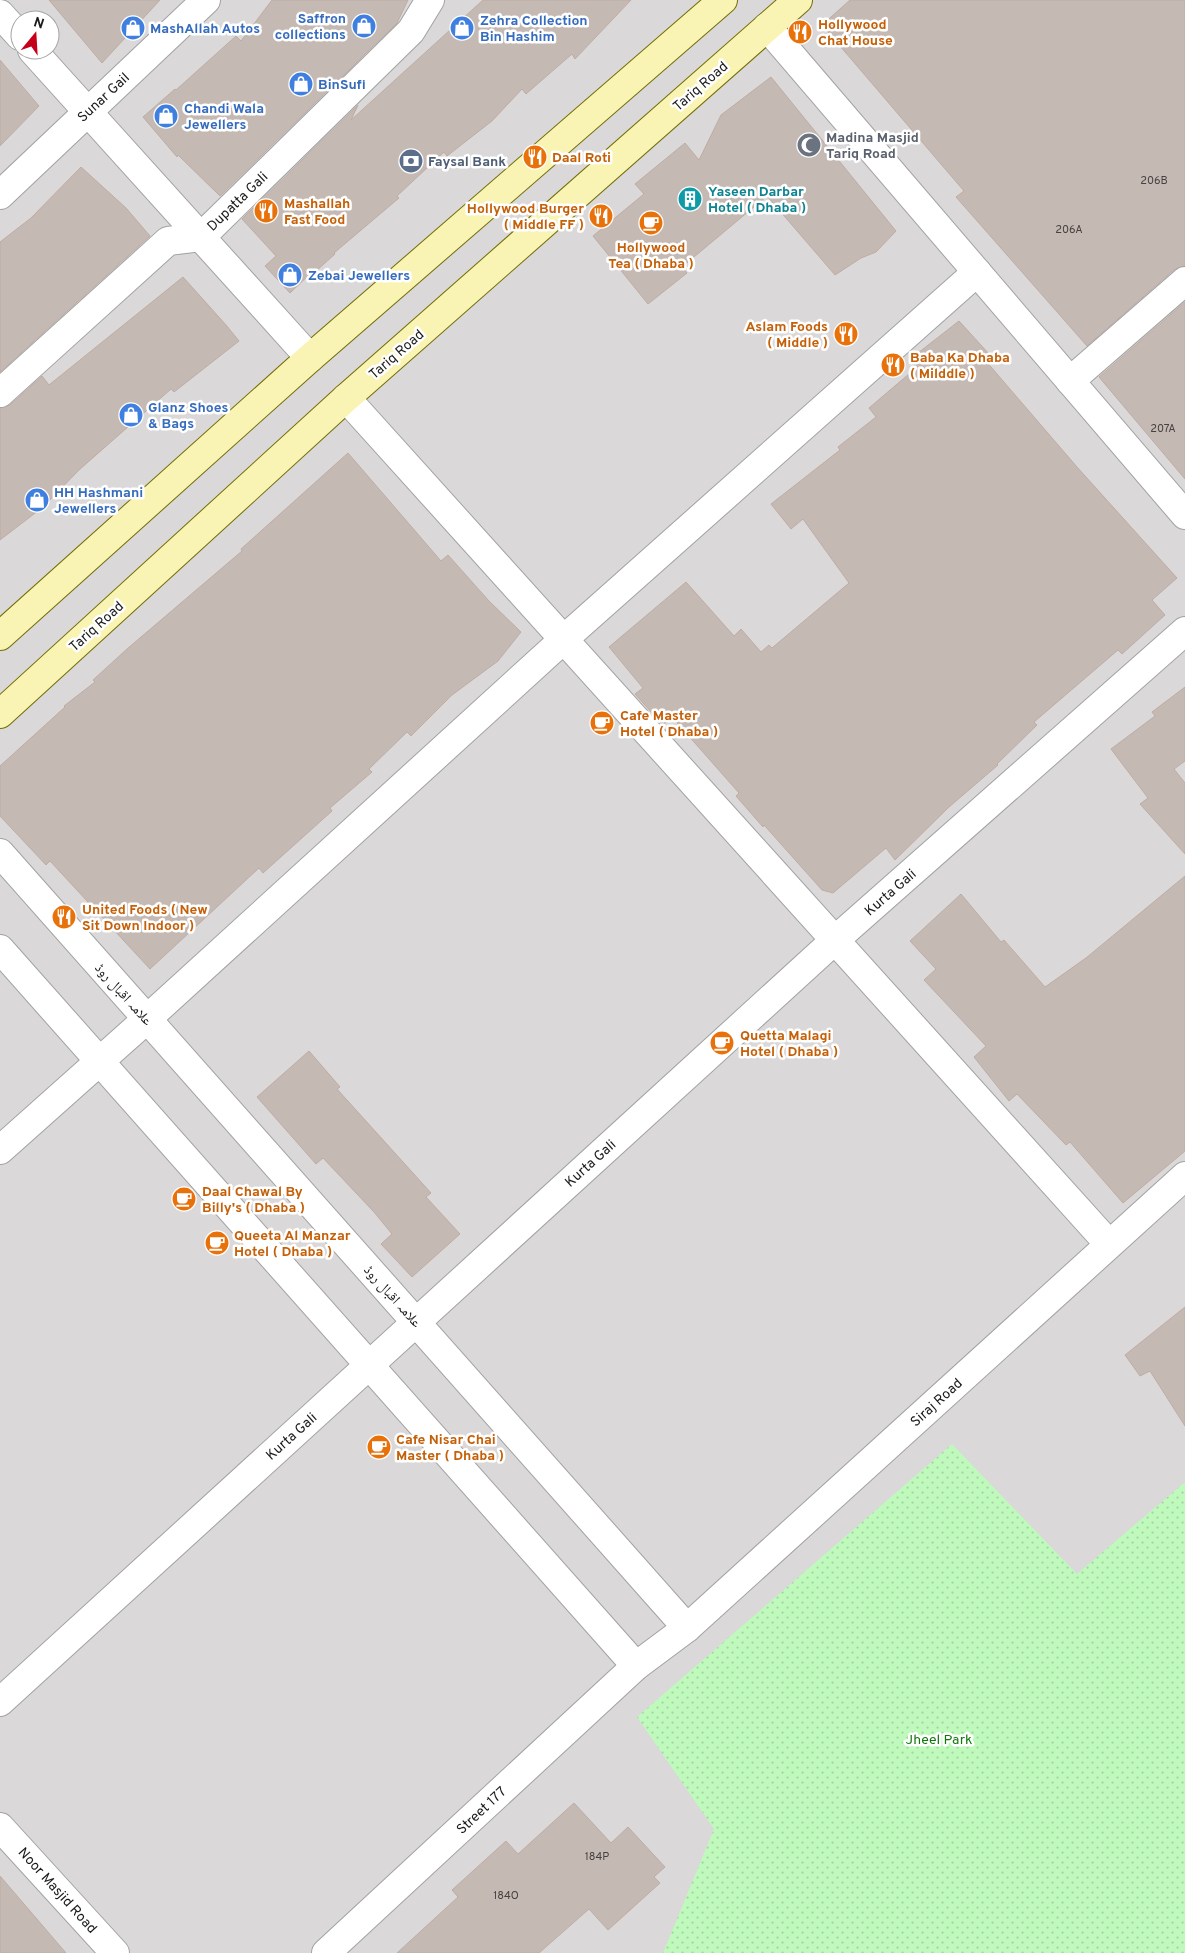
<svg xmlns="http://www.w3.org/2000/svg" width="1185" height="1953" font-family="Overpass,'Noto Naskh Arabic',sans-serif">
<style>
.residential{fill:#dad8d9;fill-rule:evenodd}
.park{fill:url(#park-dots)}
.building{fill:#c5b9b4;stroke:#bfaca3}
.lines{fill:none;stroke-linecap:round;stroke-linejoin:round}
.minor-casing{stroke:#a2a2a2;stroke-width:30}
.tertiary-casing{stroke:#a2a2a2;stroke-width:30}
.secondary-casing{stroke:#716e04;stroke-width:30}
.minor{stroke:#fff;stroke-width:28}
.tertiary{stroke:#fff;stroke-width:28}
.secondary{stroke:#f9f4b3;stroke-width:28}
.labels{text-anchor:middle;stroke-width:5;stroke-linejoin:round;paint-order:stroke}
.number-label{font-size:11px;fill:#464241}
.shop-label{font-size:14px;font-weight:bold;fill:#366cbe;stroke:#fff;text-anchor:start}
.food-label{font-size:14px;font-weight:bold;fill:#c56008;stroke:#fff;text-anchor:start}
.street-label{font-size:14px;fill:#1b1b1b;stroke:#fff}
.worship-label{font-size:14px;font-weight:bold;fill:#5b616d;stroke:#fff;text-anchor:start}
.service-label{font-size:14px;font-weight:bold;fill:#4e5e75;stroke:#fff;text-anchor:start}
.culture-label{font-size:14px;font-weight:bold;fill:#0d838f;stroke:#fff;text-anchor:start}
.park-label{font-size:14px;fill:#10780b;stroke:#fff}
</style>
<defs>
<pattern id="park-dots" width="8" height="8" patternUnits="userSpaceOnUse" patternTransform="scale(1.25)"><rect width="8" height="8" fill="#bff9bc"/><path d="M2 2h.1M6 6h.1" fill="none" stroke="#a4d5a1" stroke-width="1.8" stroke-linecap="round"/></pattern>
</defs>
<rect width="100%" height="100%" fill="#ede7e1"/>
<path class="residential" d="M0 0H1185V1953H0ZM20 20H50V50H20Z"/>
<path class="park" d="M952 1444 1077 1574 1185 1482V1953H663L714 1829 637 1717Z"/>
<g class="building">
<path d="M49 0H160L102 63Z"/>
<path d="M272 0H408L397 23 220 196 178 155 177 157 143 117 175 89 176 90 236 36 241 41Z"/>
<path d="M483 0H631L575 59 572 54 526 94 522 89 492 121 447 156 444 152 397 196 399 198 334 253 335 254 315 272 314 270 290 293 265 266 276 256 242 219 358 105 351 120Z"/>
<path d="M850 0H1185V266L1175 269 1087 346 956 197 964 191 822 25Z"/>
<path d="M0 60 39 106 0 146Z"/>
<path d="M771 77 896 231 876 252 861 258 835 275 767 196 682 267 687 273 648 304 593 236 644 194 635 184 685 143 699 160 721 115Z"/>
<path d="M81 167 126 208 150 236 0 372V242L31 218Z"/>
<path d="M183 277 226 325 239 341 174 392 171 389 79 470 43 507 0 540V408L10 405 42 376 49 385Z"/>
<path d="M1185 302V479L1099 377Z"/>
<path d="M959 321 990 355 985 360 1077 467 1177 578 1152 600 1165 615 1122 654 1118 650 1034 722 1037 725 997 764 998 765 949 807 895 860 886 848 833 893 822 890 764 825 763 827 736 796 739 793 672 717 663 725 635 694 643 688 609 647 686 582 734 636 741 629 761 652 769 645 772 648 849 583 803 519 791 529 771 504 840 450 838 447 876 417 869 408 916 368 909 360Z"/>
<path d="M348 453 441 561 448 555 489 601 521 632 498 661 452 695 411 736 407 732 369 769 372 772 330 808 332 811 263 873 259 868 150 969 50 861 46 865 0 816V766L65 707 64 706 95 682 93 680 127 649 242 551 241 549Z"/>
<path d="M1185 687V761L1174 769 1185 783V854L1140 804 1148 798 1111 749 1155 716 1152 712Z"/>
<path d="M1185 876V1151L1123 1203 1070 1142 1066 1145 1017 1094 1009 1101 974 1057 986 1046 924 980 936 969 910 941 961 894 1001 942 1004 940 1045 987 1086 958Z"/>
<path d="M309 1051 340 1087 337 1089 431 1193 426 1197 460 1234 412 1277 381 1244 392 1234 374 1212 323 1158 316 1164 257 1097Z"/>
<path d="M1185 1307V1426L1150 1371 1140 1376 1125 1355Z"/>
<path d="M574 1803 611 1843 628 1827 665 1867 654 1877 660 1883 608 1930 589 1909 539 1953H397L458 1897 452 1890 506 1841 518 1854Z"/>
<path d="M0 1876 66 1953H0Z"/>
</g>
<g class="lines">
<defs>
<g id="minor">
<path d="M0 14 20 36"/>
<path d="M767 27 1185 515"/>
<path d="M32 50 310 358"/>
<path d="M0 195 206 0"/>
<path d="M1070 381 1185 281"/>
<path d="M0 393 168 241 201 237 411 31 430 0"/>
<path d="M346 398 1109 1244"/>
<path d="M0 1150 147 1019 564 639 977 272"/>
<path d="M687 1628 1185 1176"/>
<path d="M0 1702 835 940 1185 631"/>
<path d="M0 1827 115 1953"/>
</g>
<g id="tertiary">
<path d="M0 853 687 1628 636 1666 326 1953"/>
<path d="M0 949 636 1666"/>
</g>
<g id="secondary">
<path d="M0 636 310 358 723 0"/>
<path d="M0 714 346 398 798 0"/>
</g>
</defs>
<use href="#minor" class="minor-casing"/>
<use href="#tertiary" class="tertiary-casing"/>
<use href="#secondary" class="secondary-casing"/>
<use href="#minor" class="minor"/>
<use href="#tertiary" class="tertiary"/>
<use href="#secondary" class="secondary"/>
</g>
<defs>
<symbol id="shop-disc" viewBox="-11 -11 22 22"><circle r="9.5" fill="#3f7fe0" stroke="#fff"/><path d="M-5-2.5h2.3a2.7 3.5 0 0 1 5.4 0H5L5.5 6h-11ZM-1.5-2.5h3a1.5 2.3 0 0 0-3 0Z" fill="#fff"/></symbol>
<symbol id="restaurant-disc" viewBox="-11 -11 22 22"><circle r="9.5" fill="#e8710a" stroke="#fff"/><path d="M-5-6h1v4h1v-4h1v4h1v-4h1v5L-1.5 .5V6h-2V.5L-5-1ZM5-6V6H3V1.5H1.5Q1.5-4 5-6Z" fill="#fff"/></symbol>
<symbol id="mosque-disc" viewBox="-11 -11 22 22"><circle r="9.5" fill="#6b7280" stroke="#fff"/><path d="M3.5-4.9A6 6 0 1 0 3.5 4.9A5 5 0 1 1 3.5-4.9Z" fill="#fff"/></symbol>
<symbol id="bank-disc" viewBox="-11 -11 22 22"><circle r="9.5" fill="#5c6f8a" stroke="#fff"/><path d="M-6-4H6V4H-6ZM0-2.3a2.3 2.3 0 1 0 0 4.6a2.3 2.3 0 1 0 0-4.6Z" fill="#fff"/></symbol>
<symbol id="building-disc" viewBox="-11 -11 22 22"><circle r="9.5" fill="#0f9aa8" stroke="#fff"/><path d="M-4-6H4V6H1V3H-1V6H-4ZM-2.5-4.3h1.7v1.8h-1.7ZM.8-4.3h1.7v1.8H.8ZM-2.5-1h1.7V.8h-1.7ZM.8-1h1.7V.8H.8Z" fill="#fff"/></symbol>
<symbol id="cafe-disc" viewBox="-11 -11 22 22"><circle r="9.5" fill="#e8710a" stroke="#fff"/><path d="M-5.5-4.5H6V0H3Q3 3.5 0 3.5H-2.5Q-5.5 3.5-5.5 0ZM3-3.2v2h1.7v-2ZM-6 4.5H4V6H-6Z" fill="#fff"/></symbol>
</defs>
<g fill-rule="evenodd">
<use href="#shop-disc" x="350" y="12" width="28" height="28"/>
<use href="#shop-disc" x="119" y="14" width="28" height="28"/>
<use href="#shop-disc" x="448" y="14" width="28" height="28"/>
<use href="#restaurant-disc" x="786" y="18" width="28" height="28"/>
<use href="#shop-disc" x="287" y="70" width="28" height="28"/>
<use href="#shop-disc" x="152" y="102" width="28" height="28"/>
<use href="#mosque-disc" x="795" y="131" width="28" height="28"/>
<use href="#restaurant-disc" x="521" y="143" width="28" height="28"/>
<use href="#bank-disc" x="397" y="147" width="28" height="28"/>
<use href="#building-disc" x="676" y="185" width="28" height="28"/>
<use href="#restaurant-disc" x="252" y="197" width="28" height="28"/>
<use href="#restaurant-disc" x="587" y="202" width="28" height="28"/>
<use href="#cafe-disc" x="637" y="209" width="28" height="28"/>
<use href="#shop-disc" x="276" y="261" width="28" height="28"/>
<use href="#restaurant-disc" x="832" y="320" width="28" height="28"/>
<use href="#restaurant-disc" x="879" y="351" width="28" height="28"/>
<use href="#shop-disc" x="117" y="401" width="28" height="28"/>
<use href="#shop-disc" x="23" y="486" width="28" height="28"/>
<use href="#cafe-disc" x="588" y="709" width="28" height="28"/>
<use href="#restaurant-disc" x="50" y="903" width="28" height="28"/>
<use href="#cafe-disc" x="708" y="1029" width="28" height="28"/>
<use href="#cafe-disc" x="170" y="1185" width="28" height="28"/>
<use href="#cafe-disc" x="203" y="1229" width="28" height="28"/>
<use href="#cafe-disc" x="365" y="1433" width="28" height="28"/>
</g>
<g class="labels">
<g class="number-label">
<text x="1154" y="184">206B</text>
<text x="1069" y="233">206A</text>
<text x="1163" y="432">207A</text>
<text x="597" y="1860">184P</text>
<text x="506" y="1899">184O</text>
</g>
<g class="shop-label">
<text x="346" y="23" text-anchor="end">Saffron<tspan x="346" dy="16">collections</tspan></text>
<text x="480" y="25">Zehra Collection<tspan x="480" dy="16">Bin Hashim</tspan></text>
<text x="150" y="33">MashAllah Autos</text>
<text x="318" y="89">BinSufi</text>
<text x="184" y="113">Chandi Wala<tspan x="184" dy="16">Jewellers</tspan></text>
<text x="308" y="280">Zebai Jewellers</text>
<text x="148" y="412">Glanz Shoes<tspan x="148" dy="16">&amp; Bags</tspan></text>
<text x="54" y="497">HH Hashmani<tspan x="54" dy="16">Jewellers</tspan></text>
</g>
<g class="food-label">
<text x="818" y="29">Hollywood<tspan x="818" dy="16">Chat House</tspan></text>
<text x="552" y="162">Daal Roti</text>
<text x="284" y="208">Mashallah<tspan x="284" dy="16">Fast Food</tspan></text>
<text x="584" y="213" text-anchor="end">Hollywood Burger<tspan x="584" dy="16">( Middle FF )</tspan></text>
<text x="651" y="252" text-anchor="middle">Hollywood<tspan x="651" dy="16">Tea ( Dhaba )</tspan></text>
<text x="828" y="331" text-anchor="end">Aslam Foods<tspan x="828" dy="16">( Middle )</tspan></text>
<text x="910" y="362">Baba Ka Dhaba<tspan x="910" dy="16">( Milddle )</tspan></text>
<text x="620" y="720">Cafe Master<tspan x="620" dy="16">Hotel ( Dhaba )</tspan></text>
<text x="82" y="914">United Foods ( New<tspan x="82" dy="16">Sit Down Indoor )</tspan></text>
<text x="740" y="1040">Quetta Malagi<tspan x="740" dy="16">Hotel ( Dhaba )</tspan></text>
<text x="202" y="1196">Daal Chawal By<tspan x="202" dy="16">Billy's ( Dhaba )</tspan></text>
<text x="234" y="1240">Queeta Al Manzar<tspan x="234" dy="16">Hotel ( Dhaba )</tspan></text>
<text x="396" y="1444">Cafe Nisar Chai<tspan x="396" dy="16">Master ( Dhaba )</tspan></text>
</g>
<g class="street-label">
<text transform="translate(700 86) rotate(-41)" y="5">Tariq Road</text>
<text transform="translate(103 97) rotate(-43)" y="5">Sunar Gail</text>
<text transform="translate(237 201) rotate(-44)" y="5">Dupatta Gali</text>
<text transform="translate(396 354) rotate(-41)" y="5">Tariq Road</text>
<text transform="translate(96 626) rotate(-42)" y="5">Tariq Road</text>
<text transform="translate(890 892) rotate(-41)" y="5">Kurta Gali</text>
<text transform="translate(124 994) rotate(48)" y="5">علامہ اقبال روڈ</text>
<text transform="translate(590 1163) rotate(-42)" y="5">Kurta Gali</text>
<text transform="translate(393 1296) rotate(48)" y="5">علامہ اقبال روڈ</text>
<text transform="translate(936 1402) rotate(-42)" y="5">Siraj Road</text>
<text transform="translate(291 1436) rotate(-42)" y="5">Kurta Gali</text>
<text transform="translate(481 1810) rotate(-43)" y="5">Street 177</text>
<text transform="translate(58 1890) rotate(48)" y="5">Noor Masjid Road</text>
</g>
<g class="worship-label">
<text x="826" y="142">Madina Masjid<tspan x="826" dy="16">Tariq Road</tspan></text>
</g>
<g class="service-label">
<text x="428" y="166">Faysal Bank</text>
</g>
<g class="culture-label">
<text x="708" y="196">Yaseen Darbar<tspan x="708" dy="16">Hotel ( Dhaba )</tspan></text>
</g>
<g class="park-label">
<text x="939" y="1744">Jheel Park</text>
</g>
</g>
<g transform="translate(35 35) rotate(18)"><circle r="24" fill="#ffffff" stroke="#a4a4a4"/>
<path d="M0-4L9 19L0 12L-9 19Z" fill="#c7001a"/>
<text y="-8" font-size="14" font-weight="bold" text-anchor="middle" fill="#1b1b1b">N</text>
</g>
</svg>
